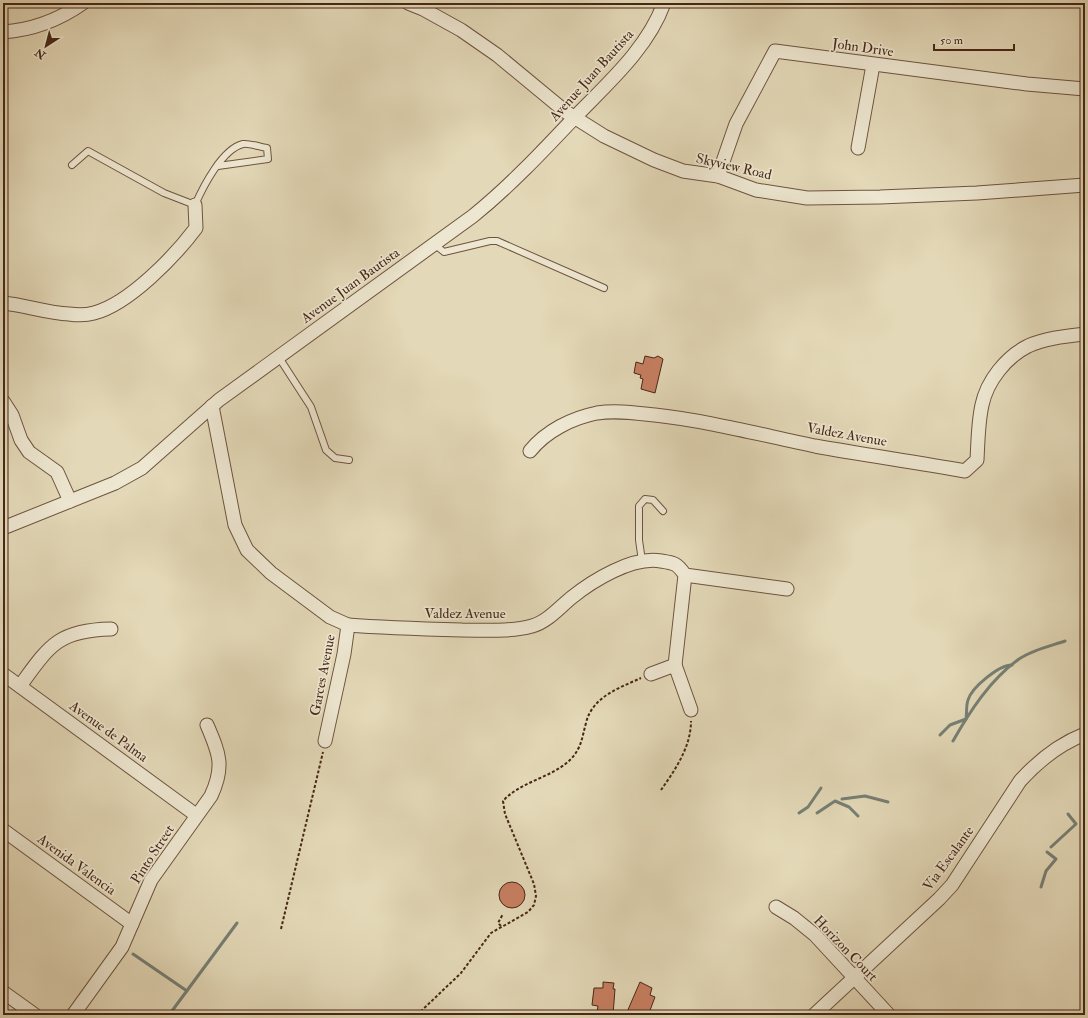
<svg xmlns="http://www.w3.org/2000/svg" width="1088" height="1018" font-family="'IM FELL Double Pica',serif">
<style>
.lines{fill:none;stroke-linecap:round;stroke-linejoin:round}
.stream{stroke:#767f75;stroke-width:3}
.building{fill:#c77f61;stroke:#472717}
.service-casing{stroke:#6e533f;stroke-width:8}
.minor-casing{stroke:#6e533f;stroke-width:15}
.path{stroke:#472717;stroke-width:2;stroke-dasharray:3 2;stroke-linecap:butt}
.service{stroke:#ede6d0;stroke-width:6}
.minor{stroke:#ede6d0;stroke-width:13}
.labels{text-anchor:middle;stroke-width:3.5;stroke-linejoin:round;paint-order:stroke}
.street-label{font-size:14px;fill:#472717;stroke:#ede6d0}
</style>
<rect width="100%" height="100%" fill="#e3d8b7"/>
<filter id="stains"><feTurbulence type="fractalNoise" baseFrequency=".005" numOctaves="4"/><feColorMatrix values="0 0 0 0 .2 0 0 0 0 .09 0 0 0 0 .02 0 0 0 .5 -.17"/></filter>
<radialGradient id="worn" r=".72"><stop offset=".6" stop-color="#630" stop-opacity="0"/><stop offset="1" stop-color="#630" stop-opacity=".3"/></radialGradient>
<g class="lines">
<g class="stream">
<path d="M940 735 950 725 966 719C967 713 966 705 968 700 972 687 999 665 1012 665"/>
<path d="M953 741C970 711 990 680 1019 659 1032 650 1050 646 1065 641"/>
<path d="M842 799 865 796 888 802"/>
<path d="M799 813 808 807 821 788"/>
<path d="M817 813 835 801 849 807 858 816"/>
<path d="M1051 847 1076 824 1068 814"/>
<path d="M1041 887 1046 871 1056 859 1047 852"/>
<path d="M133 954 187 991"/>
<path d="M169 1015 237 923"/>
</g>
</g>
<g class="building">
<path d="M645 356 654 358 658 356 663 359 655 393 641 389 643 379 640 378 641 375 634 373 636 362 643 364Z"/>
<circle cx="512" cy="895" r="13"/>
<path d="M603 982 614 983 613 989H615L613 1015 597 1012 598 1006 592 1005 594 988H603Z"/>
<path d="M640 982 652 988 650 995 655 997 649 1013 644 1011 642 1015H635L627 1012Z"/>
</g>
<g class="lines">
<defs>
<g id="service">
<path d="M72 165 88 151 164 193 195 205C203 187 222 149 243 144 249 143 260 147 267 148L268 159 218 166"/>
<path d="M434 244 444 252 490 241H497L604 288"/>
<path d="M278 356 311 407 326 450 335 458 349 460"/>
<path d="M642 561 639 540V506L645 499 653 500 663 511"/>
</g>
<g id="minor">
<path d="M408 3 423 9 461 30 497 55 566 112 604 136 654 160 683 171 718 176 756 190 807 198 880 197 977 193 1085 185"/>
<path d="M3 32C33 30 59 20 83 3"/>
<path d="M858 148 873 65"/>
<path d="M718 176 736 124 775 51 1027 84 1085 89"/>
<path d="M3 303C25 305 47 313 69 314 76 315 87 315 94 313 129 304 175 256 196 228L195 205"/>
<path d="M3 401 12 415 21 440 29 452 57 472 70 501"/>
<path d="M212 406 235 525 247 550 271 573 330 617 348 625 344 654 325 741"/>
<path d="M530 451C546 431 572 418 597 413 616 410 636 413 655 415 709 421 762 435 815 446 865 455 915 462 965 471L977 460C978 442 978 423 982 405 987 381 1006 357 1028 346 1045 338 1067 336 1085 334"/>
<path d="M3 528 115 483 142 468 219 400 473 216C510 186 542 152 575 117 608 83 648 48 664 3"/>
<path d="M685 575 787 589"/>
<path d="M348 625C386 628 424 629 462 630 485 630 510 632 532 626 547 622 559 608 571 598 592 581 632 556 661 561 674 563 677 563 685 575L675 665 651 674"/>
<path d="M675 665 691 710"/>
<path d="M3 674 196 815"/>
<path d="M20 686C49 646 58 630 111 629"/>
<path d="M3 830 132 924"/>
<path d="M776 907 794 918 815 935 889 1015"/>
<path d="M3 992 35 1015"/>
<path d="M73 1015 122 947 151 880 211 796C225 766 219 753 207 725"/>
<path d="M814 1015 939 899 952 885 1020 781C1039 760 1059 744 1085 734"/>
</g>
</defs>
<use href="#service" class="service-casing"/>
<use href="#minor" class="minor-casing"/>
<g class="path">
<path d="M661 790C675 770 691 747 691 721"/>
<path d="M501 926 498 923 503 914"/>
<path d="M281 929 323 752"/>
<path d="M417 1015 461 973 491 933 528 912 534 905 536 896 534 884 505 814 503 801C521 781 552 778 571 759 582 747 582 737 586 723 592 697 619 688 641 678"/>
</g>
<use href="#service" class="service"/>
<use href="#minor" class="minor"/>
</g>
<g class="labels">
<g class="street-label">
<text transform="translate(863 47) rotate(8)" y="5">John Drive</text>
<text transform="translate(591 75) rotate(-48)" y="5">Avenue Juan Bautista</text>
<text transform="translate(734 166) rotate(13)" y="5">Skyview Road</text>
<text transform="translate(350 285) rotate(-36)" y="5">Avenue Juan Bautista</text>
<text transform="translate(847 434) rotate(10)" y="5">Valdez Avenue</text>
<text x="465" y="618">Valdez Avenue</text>
<text transform="translate(322 675) rotate(-79)" y="5">Garces Avenue</text>
<text transform="translate(109 731) rotate(36)" y="5">Avenue de Palma</text>
<text transform="translate(152 854) rotate(-57)" y="5">Pinto Street</text>
<text transform="translate(948 858) rotate(-54)" y="5">Via Escalante</text>
<text transform="translate(77 864) rotate(36)" y="5">Avenida Valencia</text>
<text transform="translate(846 948) rotate(46)" y="5">Horizon Court</text>
</g>
</g>
<rect width="1088" height="1018" fill="none" stroke="#e3d8b7" stroke-width="16"/>
<rect x="4" y="4" width="1080" height="1010" fill="none" stroke="#472717" stroke-width="2"/>
<rect x="8" y="8" width="1072" height="1002" fill="none" stroke="#472717"/>
<g transform="translate(46 46) rotate(216)" stroke="#ede6d0" stroke-width="3" paint-order="stroke">
<path d="M0-3L7 15L0 10L-7 15Z" fill="#472717"/>
<text y="-6" font-size="11" font-weight="bold" text-anchor="middle" fill="#472717">N</text>
</g>
<path d="M934 44v6h80v-6" fill="none" stroke="#472717" stroke-width="2"/>
<text x="940" y="44" font-size="12" fill="#472717" stroke="#ede6d0" stroke-width="3" paint-order="stroke">50 m</text>
<rect width="100%" height="100%" filter="url(#stains)"/>
<rect width="100%" height="100%" fill="url(#worn)"/>
</svg>
